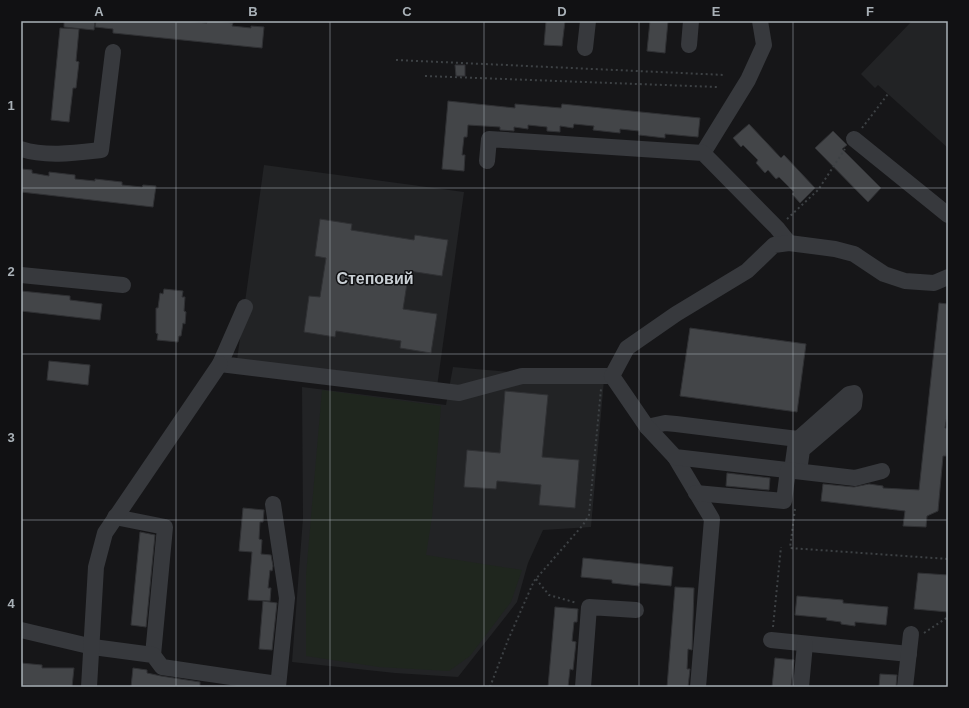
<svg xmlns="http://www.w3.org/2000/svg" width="969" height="708" font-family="Helvetica,sans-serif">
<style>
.built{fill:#222325}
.grass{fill:#1f261e}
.building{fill:#434548;stroke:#303134}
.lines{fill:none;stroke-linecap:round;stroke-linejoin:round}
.path{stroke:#3d4144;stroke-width:2;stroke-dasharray:2 3;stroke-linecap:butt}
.minor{stroke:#37393d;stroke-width:16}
.grid{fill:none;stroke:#a9b1b7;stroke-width:1;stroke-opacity:0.55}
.labels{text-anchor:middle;stroke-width:3;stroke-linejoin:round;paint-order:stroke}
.quarter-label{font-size:16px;font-weight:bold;fill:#c9cfd4;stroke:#111113}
.neatline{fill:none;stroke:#a9b1b7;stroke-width:1.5}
.grid-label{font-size:13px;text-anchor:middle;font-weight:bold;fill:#a9b1b7}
</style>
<rect width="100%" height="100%" fill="#161618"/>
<g class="built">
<path d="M912 21H948V148L878 85 875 88 861 74Z"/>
<path d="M264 165 464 192 437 387 237 360Z"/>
<path d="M453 367 604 380 591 527 543 530 528 563 517 602 458 677 395 673 292 662 303 518 302 387 446 405Z"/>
</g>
<path class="grass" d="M322 390 441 406 432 517 426 555 522 570 511 602 470 656 449 671 379 667 306 656V575Z"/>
<g class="building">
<path d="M64 21H95L94 30 64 27Z"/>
<path d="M96 21H185L207 23V21H213L233 23 232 26 251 28V26L264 27 262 48 113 33V29L95 27Z"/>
<path d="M546 21H565L562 46 544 45Z"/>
<path d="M650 21H668L665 53 647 51Z"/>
<path d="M60 28 79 29 76 61 79 62 76 88H73L69 122 51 120Z"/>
<path d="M455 65H465V76H456Z"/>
<path d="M448 101 515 108V104L561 108 562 104 700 118 698 137 665 134V138L639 135V131L620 129V133L593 130 594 126 574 124 573 128 560 126V132L547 131V127L528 125V129L514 127V131L500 130V127L468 125 467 137H464L462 155H465L464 171 442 169Z"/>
<path d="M749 124 781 158 784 155 815 188 800 203 792 194 794 192 779 177 776 179 768 170 765 173 756 163 758 160 743 145 741 147 733 138Z"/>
<path d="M833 131 847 145 842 149 881 188 868 202 815 148Z"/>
<path d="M21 169 32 170V173L49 176V172L75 175V179L95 181V179L122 182V185L142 187 143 185 156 186 153 207 21 192Z"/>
<path d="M320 219 352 224 351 230 414 240 415 235 448 240 442 276 409 271 403 309 437 314 431 353 400 348 401 341 336 331 335 337 304 332 309 296 320 297 326 258 315 256Z"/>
<path d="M164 289 183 291 182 297H185L184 311 186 312 185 324 183 323 181 336H179L178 342 157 340 158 334 156 333V308H158L160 293 163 294Z"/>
<path d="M21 291 70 296V300L102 304 100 320 21 311Z"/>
<path d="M939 303 948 304V409L945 428H948V439L946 456H943L938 511 927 516 926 527 903 526 905 511 821 501 823 484 854 487 869 484 883 486V488L919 490Z"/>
<path d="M690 328 806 344 797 412 680 396Z"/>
<path d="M49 361 90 365 88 385 47 380Z"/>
<path d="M505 391 548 395 542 457 579 460 575 508 539 505 541 485 497 481 496 489 464 487 467 450 500 453Z"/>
<path d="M727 473 770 478 769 490 726 486Z"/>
<path d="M243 508 264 510 263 522H260L259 539 262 540 261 554 271 555 273 566 272 571 270 570 268 588H271L270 601 248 600 252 552 239 551Z"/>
<path d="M140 532 155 535 146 627 131 625Z"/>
<path d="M583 558 673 567 671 586 639 583V586L612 583V580L581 577Z"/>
<path d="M918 573 948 575V612L914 609Z"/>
<path d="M675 587 694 588 692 650 688 649 687 669H690L688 687H667Z"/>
<path d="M797 596 843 600V603L888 607 886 625 855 622V626L841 624V622L826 620 827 618 795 615Z"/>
<path d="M263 601 277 603 272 650 259 649Z"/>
<path d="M555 607 578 609 577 622H574L572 641 576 642 573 670 570 669 568 687H548Z"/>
<path d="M775 658 794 660 791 687H772Z"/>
<path d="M21 663 42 665V668H74L72 687 21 685Z"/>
<path d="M133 668 147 670V673L161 676 200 682V687H131Z"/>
<path d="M880 674 897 675 896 687H879Z"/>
</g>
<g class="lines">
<g class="path">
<path d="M396 60 725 75"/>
<path d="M425 76 718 87"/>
<path d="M862 128 888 94"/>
<path d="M787 219 818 190 845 149"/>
<path d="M795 509 790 548 948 559"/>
<path d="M536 579 549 595 577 603"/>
<path d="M773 627 781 547"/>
<path d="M924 633 948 617"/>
<path d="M490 687 508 640 534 581 583 525 589 515 601 389"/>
</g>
<g class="minor">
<path d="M689 45 691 21"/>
<path d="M585 48 588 21"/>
<path d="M854 139 948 215"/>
<path d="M21 149C46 157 75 153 101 150L113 52"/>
<path d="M703 153 748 80 764 45 760 21"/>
<path d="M487 161 489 139 703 153 777 228 789 243"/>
<path d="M21 275 123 285"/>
<path d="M245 307 220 364 459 393 522 376H612"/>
<path d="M647 427 665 423 676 424 806 440"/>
<path d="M675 457 712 519 698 687"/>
<path d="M792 470 796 441 849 394 854 393 855 396 854 405 850 409 802 450 799 471"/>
<path d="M882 471 855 478 675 457 647 427 612 376 627 348 676 314 747 271 774 245 789 243 835 249 854 254 884 274 905 281 934 283 948 277"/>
<path d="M696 493 784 501 788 470"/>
<path d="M273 504 287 598 278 687"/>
<path d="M115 517 165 527 153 655"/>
<path d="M21 630 93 647 153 655 162 667 278 684"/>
<path d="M771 640 909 654"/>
<path d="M89 687 96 567 105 533 220 364"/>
<path d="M583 687 589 607 636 610"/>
<path d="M801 687 805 644"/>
<path d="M905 687 911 634"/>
</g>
</g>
<path class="grid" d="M176 21V687M330 21V687M484 21V687M639 21V687M793 21V687M21 188H948M21 354H948M21 520H948"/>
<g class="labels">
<g class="quarter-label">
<text x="375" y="284">Степовий</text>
</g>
</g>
<rect width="969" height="708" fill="none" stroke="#111113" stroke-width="44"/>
<rect x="22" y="22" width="925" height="664" class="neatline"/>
<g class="grid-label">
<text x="99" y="16">A</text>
<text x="253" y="16">B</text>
<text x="407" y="16">C</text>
<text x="562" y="16">D</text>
<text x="716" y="16">E</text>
<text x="870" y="16">F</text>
<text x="11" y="110">1</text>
<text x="11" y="276">2</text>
<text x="11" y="442">3</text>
<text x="11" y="608">4</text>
</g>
</svg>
